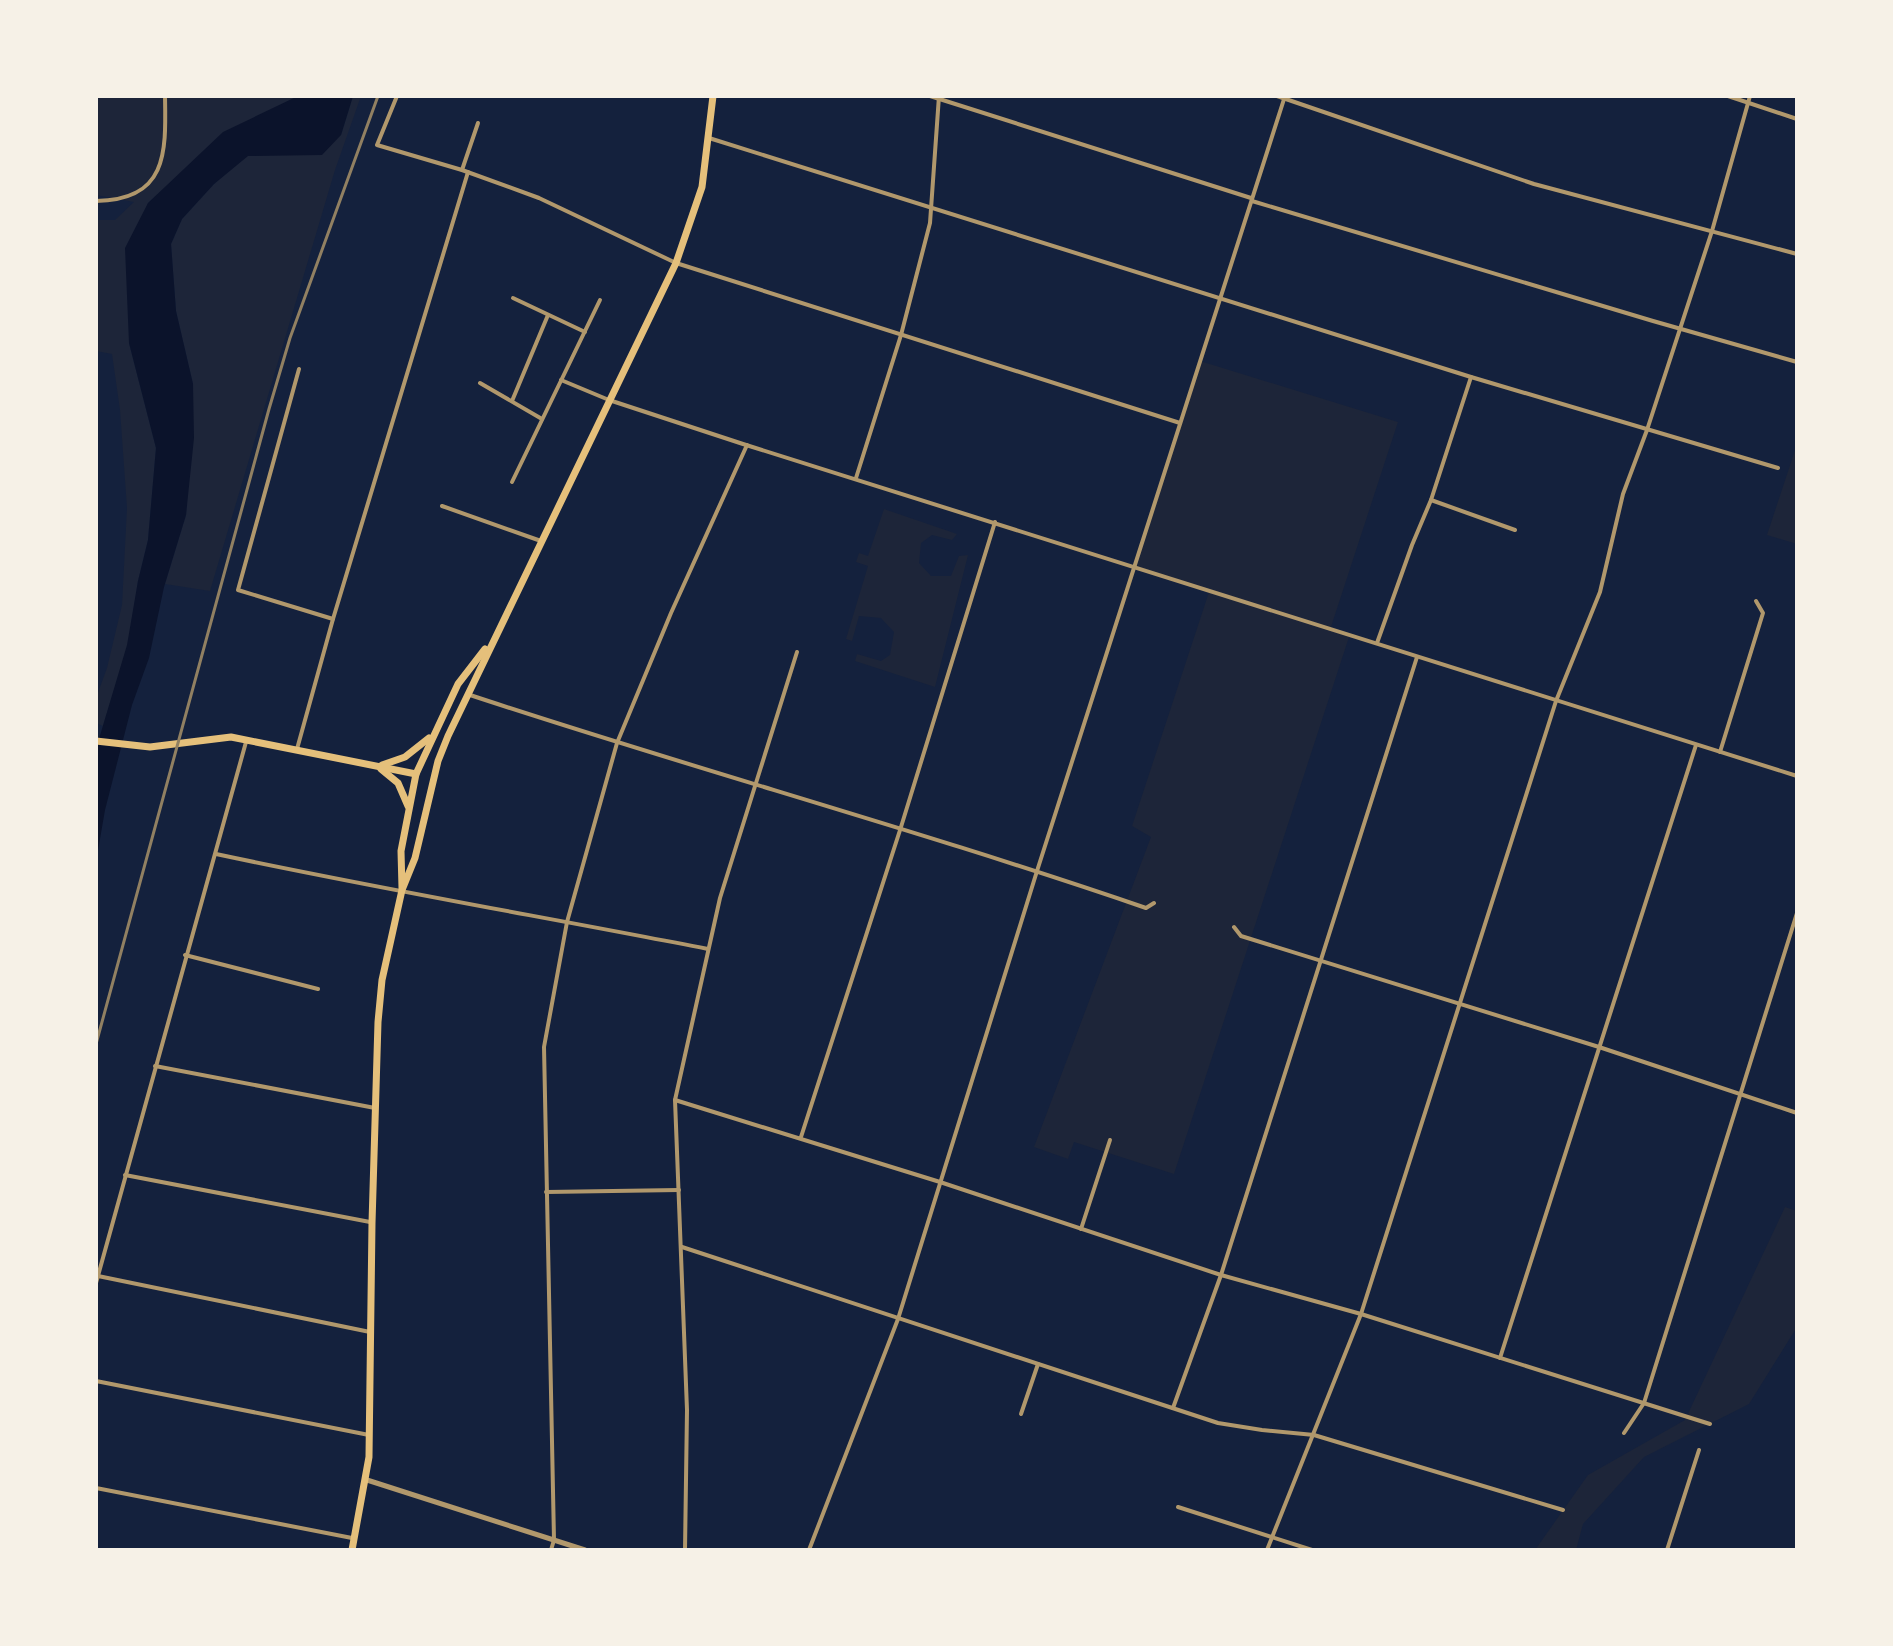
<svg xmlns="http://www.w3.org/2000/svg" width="1893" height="1646" font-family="Cabin,sans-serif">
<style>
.green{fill:#1d2539}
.water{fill:#0b132b}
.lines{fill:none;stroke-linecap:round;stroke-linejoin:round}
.minor{stroke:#b1986c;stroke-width:4}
.tertiary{stroke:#b1986c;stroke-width:5}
.primary{stroke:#e5c07b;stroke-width:7}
.rail{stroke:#918062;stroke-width:3}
</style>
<rect width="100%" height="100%" fill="#14213d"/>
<g class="green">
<path d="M96 96H298C244 125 193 162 148 203L129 343 156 448 148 540 138 581 128 645 103 726 96 723V698L107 668 122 605 127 508 120 410 112 354 96 351V220H115L134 202 96 195Z"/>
<path d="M353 96H361L335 170 210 591 165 584 186 515 193 384 176 311 171 244 182 219 214 184 248 155 341 135Z"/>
<path d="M1200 361 1398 422 1330 630 1349 637 1174 1174 1074 1142 1068 1159 1034 1147 1151 837 1132 826 1209 592 1136 569Z"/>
<path d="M1797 444V544L1767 535Z"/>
<path d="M884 509 957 534 952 540 932 535 921 543 919 563 931 576H951L959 556 968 555 935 687 855 661 857 654 881 661 890 655 894 632 881 618 859 616 852 641 846 639 868 566 856 562 859 553 868 556Z"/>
<path d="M1785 1207 1797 1211V1327L1749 1404 1644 1457 1583 1524 1576 1550H1535L1588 1475 1685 1420Z"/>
</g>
<path class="water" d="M298 96H353L341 135 322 155 248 156 214 184 182 219 171 244 176 311 193 384 194 438 186 515 164 587 149 658 132 705 105 810 96 862V749L127 645 138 581 148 540 156 448 129 343 125 248 148 203 223 132Z"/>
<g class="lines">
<g class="minor">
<path d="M397 96 377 145 462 170 539 198 676 263 1180 423"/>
<path d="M930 96 1251 198"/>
<path d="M1277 96 1534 184 1797 254"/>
<path d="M1728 96 1797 119"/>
<path d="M709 138 1471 377 1778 468"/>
<path d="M462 170 478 123"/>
<path d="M96 201C168 200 166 152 165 96"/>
<path d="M1252 201 1653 321 1797 362"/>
<path d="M513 298 585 332"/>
<path d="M299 369 238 590 333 619"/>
<path d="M561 380 609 400 743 444 1797 776"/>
<path d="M480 383 542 419"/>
<path d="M512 401 548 315"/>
<path d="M856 478 901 335 930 223 939 96"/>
<path d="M512 482 600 300"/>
<path d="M1431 500 1515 530"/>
<path d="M442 506 541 541"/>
<path d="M1377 643 1412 545 1431 500 1471 377"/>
<path d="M470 695C694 769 922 831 1146 908L1154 903"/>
<path d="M297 749 333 619 468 172"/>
<path d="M1720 752 1763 613 1756 601"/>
<path d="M216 854C380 889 544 917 708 949"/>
<path d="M1234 927 1241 936 1599 1047 1797 1113"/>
<path d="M185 955 318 989"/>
<path d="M155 1066 375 1108"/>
<path d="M675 1100 940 1182 1221 1275 1361 1314 1710 1424"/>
<path d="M801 1137 901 827 995 522"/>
<path d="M125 1175 370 1222"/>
<path d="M546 1192 679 1190"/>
<path d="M1081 1229 1110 1140"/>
<path d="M682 1247 1218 1423 1262 1430 1314 1435 1563 1510"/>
<path d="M98 1276 370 1332"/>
<path d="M96 1283 246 742"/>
<path d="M1500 1358 1696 745"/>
<path d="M96 1381 369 1435"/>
<path d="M1173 1408 1221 1275 1417 657"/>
<path d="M1021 1414 1038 1364"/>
<path d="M1624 1433 1644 1403 1797 913"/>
<path d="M96 1488 352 1538"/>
<path d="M1178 1507 1312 1550"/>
<path d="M551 1550 554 1540 544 1047 567 922 617 743 671 613 747 445"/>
<path d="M685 1550 687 1410 675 1100 720 898 797 652"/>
<path d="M809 1550 898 1319 1037 871 1285 96"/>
<path d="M1267 1550 1361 1314 1556 701 1600 592 1623 494 1647 430 1712 231 1750 96"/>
<path d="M1667 1550 1699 1450"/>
</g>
<path class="tertiary" d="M367 1480 585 1550"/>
<g class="primary">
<path d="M96 741 150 747 231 737 416 774"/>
<path d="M382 765 405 757 429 738"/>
<path d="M381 769 398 783 408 806"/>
<path d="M402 888 401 851 416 774 458 684 485 649"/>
<path d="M352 1550 369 1457 372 1223 378 1022 382 980 402 890 415 858 438 761 448 736 676 263 702 187 713 96"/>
</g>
<path class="rail" d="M96 1044 269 409 290 338 378 96"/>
</g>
<rect width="1893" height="1646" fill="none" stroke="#f6f1e7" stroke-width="196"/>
</svg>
